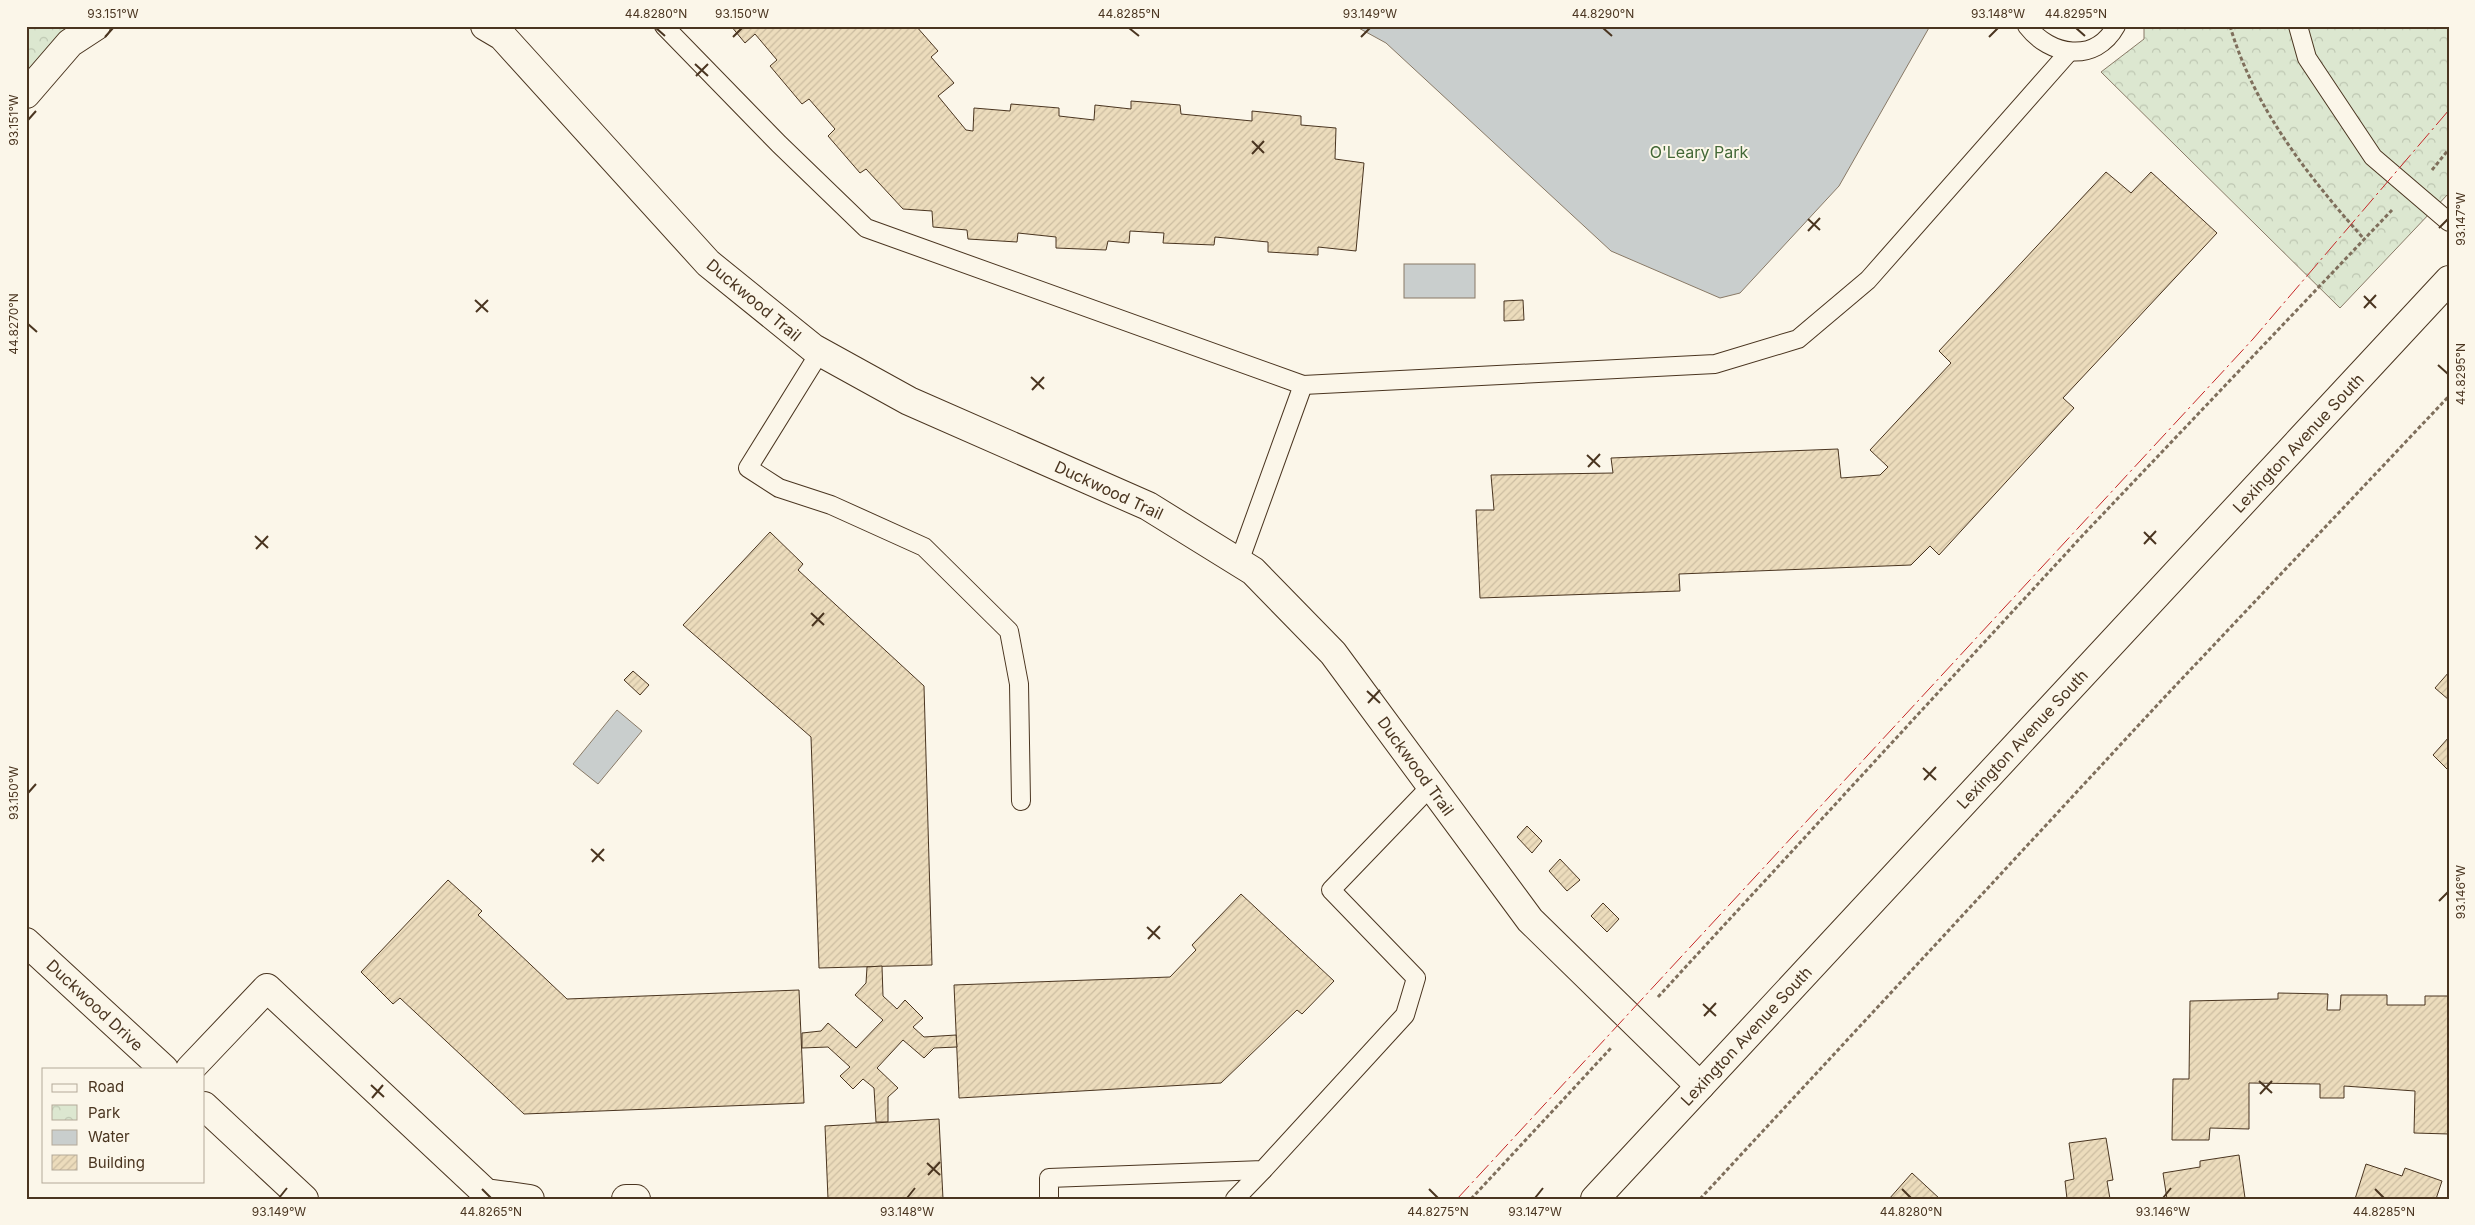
<svg xmlns="http://www.w3.org/2000/svg" width="2475" height="1225" font-family="Inter,sans-serif">
<style>
.park{fill:url(#park-crowns);stroke:#887966}
.water{fill:#c9cecd;stroke:#887966}
.building{fill:url(#building-hatch);stroke:#4a3520}
.lines{fill:none;stroke-linecap:round;stroke-linejoin:round}
.lane-casing{stroke:#4a3520;stroke-width:20}
.street-casing{stroke:#4a3520;stroke-width:30}
.secondary-casing{stroke:#4a3520;stroke-width:30}
.path{stroke:#7f6f5c;stroke-width:3;stroke-dasharray:4 2.5;stroke-linecap:butt}
.lane{stroke:#fbf6e9;stroke-width:18}
.street{stroke:#fbf6e9;stroke-width:28}
.secondary{stroke:#fbf6e9;stroke-width:28}
.power{stroke:#c62828;stroke-width:1;stroke-dasharray:18 4 2.5 4;stroke-linecap:butt}
.ticks{fill:none;stroke:#4a3520;stroke-width:2}
.labels{text-anchor:middle;stroke-width:4;stroke-linejoin:round;paint-order:stroke}
.park-label{font-size:16px;fill:#436837;stroke:#fbf6e9}
.street-label{font-size:16px;fill:#4a3520;stroke:#fbf6e9}
.neatline{fill:none;stroke:#4a3520;stroke-width:2}
.ticks-label{font-size:12px;text-anchor:middle;fill:#4a3520}
</style>
<defs>
<pattern id="park-crowns" width="20" height="18" patternUnits="userSpaceOnUse" patternTransform="scale(1.25)"><rect width="20" height="18" fill="#dce7d0"/><path d="M2 6a3 3 0 1 1 6 0M12 15a3 3 0 1 1 6 0" fill="none" stroke="#bec7b2"/></pattern>
<pattern id="building-hatch" width="6" height="6" patternUnits="userSpaceOnUse" patternTransform="scale(1.25)"><rect width="6" height="6" fill="#ecdcbc"/><path d="M-1 1l2-2M0 6l6-6M5 7l2-2" fill="none" stroke="#ccbda1"/></pattern>
</defs>
<rect width="100%" height="100%" fill="#fbf6e9"/>
<g class="park">
<path d="M26 26H96L26 94Z"/>
<path d="M2144 26H2449V193L2340 308 2101 72 2144 39Z"/>
</g>
<g class="water">
<path d="M1355 26H1930L1839 186 1740 293 1720 298 1611 251 1386 43Z"/>
<rect x="1404" y="264" width="71" height="34"/>
<path d="M617 710 642 731 598 784 573 764Z"/>
</g>
<g class="building">
<path d="M731 26H916L938 51 931 57 954 83 938 96 966 130 973 131 974 108 1010 111 1011 104 1059 108V116L1094 120 1095 105 1131 109V101L1180 105 1181 114 1252 121V111L1301 116V125L1336 128 1335 159 1364 163 1356 251 1318 247V255L1268 252V242L1215 237 1214 245 1163 243 1164 233 1130 231 1129 243 1108 241 1106 250 1056 248V237L1018 233 1017 242 968 239 967 230 933 227 932 211 903 209 866 169 860 173 828 136 835 129 809 99 802 104 770 66 777 60 755 34 745 43Z"/>
<path d="M2106 172 2131 193 2151 172 2217 233 2063 398 2074 408 1939 555 1930 546 1911 565 1679 574 1680 591 1480 598 1476 510H1494L1491 475 1613 473 1611 458 1838 449 1841 478 1880 475 1888 467 1870 450 1951 363 1939 351Z"/>
<path d="M1523 300 1524 320 1504 321V301Z"/>
<path d="M770 532 803 564 798 570 924 686 932 965 819 968 811 737 683 625Z"/>
<path d="M633 671 649 685 640 695 624 680Z"/>
<path d="M2449 672V700L2435 688Z"/>
<path d="M2449 737V771L2433 755Z"/>
<path d="M1527 826 1542 841 1532 853 1517 837Z"/>
<path d="M1560 859 1580 880 1567 891 1549 871Z"/>
<path d="M448 880 482 911 478 915 567 999 799 990 804 1103 524 1114 400 998 393 1004 361 972Z"/>
<path d="M1241 894 1334 981 1302 1014 1297 1010 1221 1083 959 1098 954 985 1170 977 1196 950 1192 945Z"/>
<path d="M1603 903 1619 919 1607 932 1591 916Z"/>
<path d="M882 966 883 996 897 1009 905 1000 923 1018 913 1027 924 1037 956 1035 957 1047 934 1048 924 1058 903 1040 877 1068 898 1088 888 1097V1122H876L874 1088 863 1079 853 1089 840 1076 850 1067 828 1047 802 1048V1033L821 1031 828 1023 856 1048 883 1020 855 995 866 983 867 967Z"/>
<path d="M2278 993 2328 994 2327 1010H2340L2341 995H2387V1005H2425V996H2449V1134L2414 1133 2415 1091 2344 1086V1098H2320V1084L2249 1083V1129L2210 1128 2209 1140H2172L2173 1079H2189L2190 1001 2278 999Z"/>
<path d="M939 1119 943 1199H828L825 1126Z"/>
<path d="M2106 1138 2113 1180 2107 1181 2110 1199H2067L2065 1181 2074 1179 2069 1143Z"/>
<path d="M2239 1155 2245 1198 2167 1199 2163 1173 2200 1167V1161Z"/>
<path d="M2366 1164 2402 1176 2405 1168 2442 1181 2436 1199H2355Z"/>
<path d="M1912 1173 1940 1199H1889Z"/>
</g>
<g class="lines">
<defs>
<g id="lane">
<path d="M664 26 779 144 866 228 1303 385 1239 562"/>
<path d="M2027 26C2050 56 2095 64 2116 26"/>
<path d="M2298 26 2307 58 2373 157 2449 222"/>
<path d="M820 352 748 468 779 488 831 505 924 547 1009 631 1019 684 1021 801"/>
<path d="M1303 385 1715 364 1798 339 1868 280 2069 52"/>
<path d="M1049 1199V1178L1263 1170 1405 1015 1416 978 1331 890 1431 786"/>
<path d="M1235 1199 1263 1170"/>
</g>
<g id="street">
<path d="M485 26 502 36 708 263 813 348 909 401 1148 506 1253 571 1333 653 1530 920 1700 1086"/>
<path d="M26 94 70 43 96 26"/>
<path d="M190 1069 267 988 486 1193 530 1199"/>
<path d="M626 1199H636"/>
</g>
<g id="secondary">
<path d="M26 942 164 1069"/>
<path d="M204 1106 304 1199"/>
<path d="M1595 1199 2449 280"/>
</g>
</defs>
<use href="#lane" class="lane-casing"/>
<use href="#street" class="street-casing"/>
<use href="#secondary" class="secondary-casing"/>
<g class="path">
<path d="M2230 26C2254 108 2308 176 2364 239"/>
<path d="M2432 170 2449 149"/>
<path d="M1658 997 2083 535 2392 210"/>
<path d="M1471 1199 1611 1048"/>
<path d="M1700 1199 2160 702 2449 396"/>
</g>
<use href="#lane" class="lane"/>
<use href="#street" class="street"/>
<use href="#secondary" class="secondary"/>
<path class="power" d="M1457 1199 2253 339 2449 110"/>
</g>
<path class="ticks" d="M656 28 665 36M1129 28 1139 36M1603 28 1612 36M2076 28 2085 36M105 37 113 28M733 37 742 28M1361 37 1370 28M1989 37 1998 28M695 64 708 76M696 76 708 64M28 120 36 111M1252 141 1264 153M1252 154 1264 141M1808 219 1820 230M2439 228 2448 219M1808 231 1820 218M2364 296 2376 308M475 300 488 312M2364 308 2376 295M476 312 488 300M28 324 37 332M2438 365 2448 374M1031 377 1044 389M1032 390 1044 377M1587 455 1600 467M1588 467 1600 454M2144 532 2156 544M255 536 268 548M2144 544 2156 531M256 549 268 536M811 613 824 625M812 626 824 613M1367 691 1380 703M1368 703 1380 690M1923 768 1936 780M1924 780 1936 767M28 793 36 784M591 849 604 861M592 862 604 849M2439 901 2448 892M1147 927 1160 939M1148 939 1160 926M1703 1004 1716 1016M1704 1016 1716 1003M2259 1081 2272 1093M371 1085 384 1097M2260 1094 2272 1081M372 1098 383 1085M927 1163 940 1175M928 1175 940 1162M482 1189 491 1198M1429 1189 1438 1198M1902 1189 1911 1198M2375 1189 2384 1198M279 1198 287 1188M907 1198 915 1188M1535 1198 1543 1188M2163 1198 2171 1188"/>
<g class="labels">
<g class="park-label">
<text x="1699" y="158">O'Leary Park</text>
</g>
<g class="street-label">
<text transform="translate(754 300) rotate(40)" y="6">Duckwood Trail</text>
<text transform="translate(2298 443) rotate(-47)" y="6">Lexington Avenue South</text>
<text transform="translate(1109 490) rotate(25)" y="6">Duckwood Trail</text>
<text transform="translate(2022 739) rotate(-47)" y="6">Lexington Avenue South</text>
<text transform="translate(1416 766) rotate(54)" y="6">Duckwood Trail</text>
<text transform="translate(95 1005) rotate(43)" y="6">Duckwood Drive</text>
<text transform="translate(1746 1036) rotate(-47)" y="6">Lexington Avenue South</text>
</g>
</g>
<rect width="2475" height="1225" fill="none" stroke="#fbf6e9" stroke-width="55"/>
<rect x="42" y="1068" width="162" height="115" fill="#fbf6e9" stroke="#b4a999"/>
<rect x="52" y="1084" width="25" height="8" fill="#fbf6e9" stroke="#b4a999"/>
<text x="88" y="1092" font-size="15" fill="#4a3520">Road</text>
<rect x="52" y="1105" width="25" height="15" fill="url(#park-crowns)" stroke="#b4a999"/>
<text x="88" y="1118" font-size="15" fill="#4a3520">Park</text>
<rect x="52" y="1130" width="25" height="15" fill="#c9cecd" stroke="#b4a999"/>
<text x="88" y="1142" font-size="15" fill="#4a3520">Water</text>
<rect x="52" y="1155" width="25" height="15" fill="url(#building-hatch)" stroke="#b4a999"/>
<text x="88" y="1168" font-size="15" fill="#4a3520">Building</text>
<rect x="28" y="28" width="2420" height="1170" class="neatline"/>
<g class="ticks-label">
<text x="113" y="18">93.151°W</text>
<text x="656" y="18">44.8280°N</text>
<text x="742" y="18">93.150°W</text>
<text x="1129" y="18">44.8285°N</text>
<text x="1370" y="18">93.149°W</text>
<text x="1603" y="18">44.8290°N</text>
<text x="1998" y="18">93.148°W</text>
<text x="2076" y="18">44.8295°N</text>
<text transform="translate(14 120) rotate(-90)" y="4">93.151°W</text>
<text transform="translate(2461 219) rotate(-90)" y="4">93.147°W</text>
<text transform="translate(14 324) rotate(-90)" y="4">44.8270°N</text>
<text transform="translate(2461 374) rotate(-90)" y="4">44.8295°N</text>
<text transform="translate(14 793) rotate(-90)" y="4">93.150°W</text>
<text transform="translate(2461 892) rotate(-90)" y="4">93.146°W</text>
<text x="279" y="1216">93.149°W</text>
<text x="491" y="1216">44.8265°N</text>
<text x="907" y="1216">93.148°W</text>
<text x="1438" y="1216">44.8275°N</text>
<text x="1535" y="1216">93.147°W</text>
<text x="1911" y="1216">44.8280°N</text>
<text x="2163" y="1216">93.146°W</text>
<text x="2384" y="1216">44.8285°N</text>
</g>
</svg>
